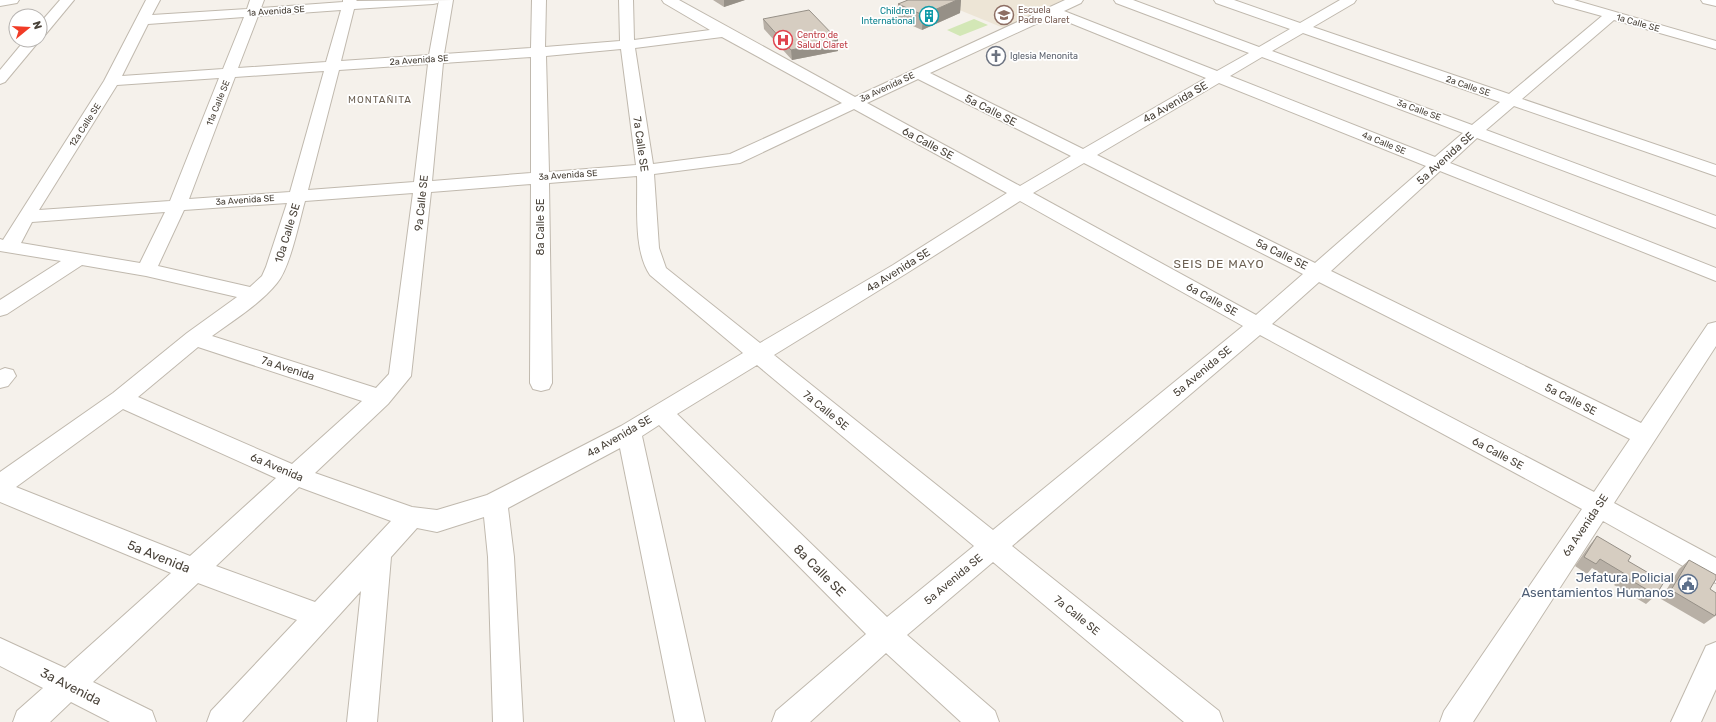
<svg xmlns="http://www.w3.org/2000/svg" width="1716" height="722" font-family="Rubik,sans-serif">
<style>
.education{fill:#ede5d6}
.green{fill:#d3e7b6}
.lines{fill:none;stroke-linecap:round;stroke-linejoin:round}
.minor-casing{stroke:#c0b9ae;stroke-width:2}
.minor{fill:#fff;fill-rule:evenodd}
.wall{fill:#b8b0a6}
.shaded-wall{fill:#969087}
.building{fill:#d6cdc1;stroke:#969087}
.labels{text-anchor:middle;stroke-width:3.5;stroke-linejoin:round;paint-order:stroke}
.far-education-label{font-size:9px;fill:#785e54;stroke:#fff;text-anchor:start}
.far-street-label{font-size:9px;fill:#494239;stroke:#fff}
.far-culture-label{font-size:9px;fill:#0d838f;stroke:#fff;text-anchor:end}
.far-health-label{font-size:9px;fill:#be3a42;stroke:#fff;text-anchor:start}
.far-worship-label{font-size:9px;fill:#5b616d;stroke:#fff;text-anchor:start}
.far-neighbourhood-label{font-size:10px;letter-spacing:1px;fill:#6b5f51;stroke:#fff}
.street-label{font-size:11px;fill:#494239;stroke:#fff}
.neighbourhood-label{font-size:12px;letter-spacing:1px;fill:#6b5f51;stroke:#fff}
.near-street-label{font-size:13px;fill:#494239;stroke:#fff}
.near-service-label{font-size:13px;fill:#4e5e75;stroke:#fff;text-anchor:end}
</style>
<rect width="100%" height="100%" fill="#f5f1eb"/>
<path class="education" d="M935 0H1069L1006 29Z"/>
<path class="green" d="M974 19 988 25 960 36 947 30Z"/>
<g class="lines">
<defs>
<g id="minor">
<path d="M0 0H19L17 3 0 6Z"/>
<path d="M60 0H74L45 35 40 36V23Z"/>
<path d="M146 0H160L152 15 247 9 250 0H264L261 8 343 2V0H357L356 1 453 0 444 54 531 48 532 0H546L545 47 620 41 619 0H633L634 40 710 30 664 3 662 0H679L855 97 1065 0H1083L1081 3 1064 11 1217 71 1249 53 1116 3 1114 0H1133L1259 47 1290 29 1216 3 1214 0H1234L1300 23 1340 0H1356L1354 3 1313 27 1509 94 1602 16 1555 3 1553 0H1574L1716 41V49L1614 20 1522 99 1716 165V176L1514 106 1486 130 1716 216V228L1477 138 1450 163 1716 268V281L1440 171 1331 271 1641 423 1708 324 1716 322V346L1614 503 1716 558V583L1706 579 1603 521 1473 722H1440L1444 711 1582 509 1260 335 1012 546 1219 711 1223 722H1184L993 562 907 635 995 711 999 722H961L886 653 810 722H772L776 711 866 634 659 425 642 436 705 722H675L620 448 508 508 514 557 523 722H493L488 557 484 517 437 532 417 528 391 557 377 722H347L361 591 242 722H207L211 711 297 620 198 583 93 682 152 711 156 722H110L71 702 50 722H13L17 711 43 688 0 666V638L65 668 171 573 0 502V472L113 393 187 333 237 297 146 276 82 265 7 314 0 316V300L61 261 0 251V239L3 240 104 81ZM439 0 429 55 341 61 354 9 433 4 438 3ZM341 10 326 62 238 68 258 16ZM1053 16 1206 78 1083 149 930 73ZM244 17 223 69 122 76 148 24ZM1303 33 1500 102 1472 125 1272 51ZM722 37 842 103 730 154 653 164 635 48ZM621 49 636 165 549 172 546 56ZM531 57V173L432 181 443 63ZM1262 57 1463 133 1435 157 1230 76ZM428 64 414 182 308 190 339 70ZM324 71 290 192 189 199 235 77ZM219 78 170 201 39 210 117 85ZM918 79 1071 156 1020 186 867 103ZM1219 83 1426 166 1315 263 1097 155ZM854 109 1007 193 893 265 760 343 666 268 659 248 654 174 740 163ZM1084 163 1303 274 1256 315 1033 193ZM637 176C638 205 633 250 650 275L743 353 621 426 487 495 437 510 412 507 315 473 388 404 411 376 431 192 531 184 530 383 533 389 541 391 549 389 552 383 549 183ZM413 193 389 374 376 388 212 336C234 320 260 304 277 283 290 268 299 222 305 201ZM1020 201 1243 326 993 530 774 355 907 273ZM287 203 266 267 262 276 250 287 158 266 184 210ZM165 212 140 263 21 243 32 222ZM1319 282 1630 439 1594 492 1272 324ZM198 347 362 401 292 464 138 397ZM757 365 974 546 887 617 677 414ZM123 409 276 478 190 556 16 487ZM299 487 391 521 315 602 216 566Z"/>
<path d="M1701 0H1716V6L1703 3Z"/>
<path d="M25 40H40L5 82 0 84V70Z"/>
<path d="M5 368 13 370 16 376 8 386 0 388V370Z"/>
<path d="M1716 642V689L1701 722H1671L1706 646Z"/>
</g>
</defs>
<use href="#minor" class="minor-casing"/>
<use href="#minor" class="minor"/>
</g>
<g class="wall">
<path d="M713 0H745L724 7Z"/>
<path d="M908 0H961L960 13 922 30 897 19 898 4Z"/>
<path d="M763 19 838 40V51L792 60 764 29Z"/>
<path d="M1597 536 1628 561 1656 595 1646 604 1614 585 1616 583 1592 568 1587 574 1575 566 1589 546Z"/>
<path d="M1689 560 1710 589 1715 616 1704 624 1661 599 1679 569Z"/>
</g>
<g class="shaded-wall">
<path d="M724 0H745L724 7Z"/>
<path d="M957 0H961L960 13 922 30 923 15Z"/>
<path d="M838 40V51L792 60 791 50Z"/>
</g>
<g class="building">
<path d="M908 0H957L923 15 898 4Z"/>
<path d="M809 10 838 40 791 50 763 19Z"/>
<path d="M1597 536 1631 556 1628 561 1664 582 1656 595 1624 576 1625 574 1600 559 1596 564 1584 557Z"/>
<path d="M1689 560 1716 575V579L1710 589 1716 593V613L1715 616 1671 590Z"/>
</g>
<defs>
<symbol id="school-ring" viewBox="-11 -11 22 22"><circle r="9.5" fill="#fff" stroke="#8d6e63" stroke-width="1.5"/><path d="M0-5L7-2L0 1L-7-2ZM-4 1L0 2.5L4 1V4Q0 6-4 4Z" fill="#8d6e63"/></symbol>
<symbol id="building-ring" viewBox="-11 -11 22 22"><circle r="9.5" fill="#fff" stroke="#0f9aa8" stroke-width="1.5"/><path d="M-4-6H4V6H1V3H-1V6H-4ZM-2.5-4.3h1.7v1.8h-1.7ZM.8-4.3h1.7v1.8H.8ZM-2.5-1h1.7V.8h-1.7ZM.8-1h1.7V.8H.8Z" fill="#0f9aa8"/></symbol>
<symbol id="hospital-ring" viewBox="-11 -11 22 22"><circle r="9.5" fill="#fff" stroke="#e0444e" stroke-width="1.5"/><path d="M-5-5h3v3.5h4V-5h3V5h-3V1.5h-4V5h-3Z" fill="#e0444e"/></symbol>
<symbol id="church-ring" viewBox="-11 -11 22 22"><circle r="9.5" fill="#fff" stroke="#6b7280" stroke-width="1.5"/><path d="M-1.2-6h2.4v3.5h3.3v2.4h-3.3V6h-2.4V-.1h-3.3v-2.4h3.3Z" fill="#6b7280"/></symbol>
<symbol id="civic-ring" viewBox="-11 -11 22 22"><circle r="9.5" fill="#fff" stroke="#5c6f8a" stroke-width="1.5"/><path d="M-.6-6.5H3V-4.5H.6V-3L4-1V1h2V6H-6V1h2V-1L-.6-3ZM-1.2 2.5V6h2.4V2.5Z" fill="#5c6f8a"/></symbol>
</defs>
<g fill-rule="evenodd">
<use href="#school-ring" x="993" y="4" width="22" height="22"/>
<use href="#building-ring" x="918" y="5" width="22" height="22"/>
<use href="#hospital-ring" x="772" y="29" width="22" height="22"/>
<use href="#church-ring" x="985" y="45" width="22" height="22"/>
<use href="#civic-ring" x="1677" y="573" width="22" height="22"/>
</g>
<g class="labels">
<g class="far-education-label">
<text x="1018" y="13">Escuela<tspan x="1018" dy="10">Padre Claret</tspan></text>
</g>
<g class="far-street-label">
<text transform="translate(276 11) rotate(-4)" y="3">1a Avenida SE</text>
<text transform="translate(1638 23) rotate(16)" y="3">1a Calle SE</text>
<text transform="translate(419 60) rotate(-4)" y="3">2a Avenida SE</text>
<text transform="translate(1468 86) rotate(19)" y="3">2a Calle SE</text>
<text transform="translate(887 87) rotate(-25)" y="3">3a Avenida SE</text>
<text transform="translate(218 103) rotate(-68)" y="3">11a Calle SE</text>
<text transform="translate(1419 110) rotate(20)" y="3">3a Calle SE</text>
<text transform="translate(85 125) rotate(-57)" y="3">12a Calle SE</text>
<text transform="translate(1384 143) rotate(22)" y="3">4a Calle SE</text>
<text transform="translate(568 175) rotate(-4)" y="3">3a Avenida SE</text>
<text transform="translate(245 200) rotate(-4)" y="3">3a Avenida SE</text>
</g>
<g class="far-culture-label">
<text x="915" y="14">Children<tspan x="915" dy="10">International</tspan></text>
</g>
<g class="far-health-label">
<text x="797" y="38">Centro de<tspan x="797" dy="10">Salud Claret</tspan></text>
</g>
<g class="far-worship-label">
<text x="1010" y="59">Iglesia Menonita</text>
</g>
<g class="far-neighbourhood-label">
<text x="380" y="103">MONTAÑITA</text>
</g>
<g class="street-label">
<text transform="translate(1175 102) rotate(-30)" y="4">4a Avenida SE</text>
<text transform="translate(991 110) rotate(27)" y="4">5a Calle SE</text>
<text transform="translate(928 143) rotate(28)" y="4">6a Calle SE</text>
<text transform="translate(641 144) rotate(82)" y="4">7a Calle SE</text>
<text transform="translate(1445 158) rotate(-42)" y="4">5a Avenida SE</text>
<text transform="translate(421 203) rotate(-84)" y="4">9a Calle SE</text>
<text transform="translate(540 227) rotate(-90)" y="4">8a Calle SE</text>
<text transform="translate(287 233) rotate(-73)" y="4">10a Calle SE</text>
<text transform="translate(1282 254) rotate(26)" y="4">5a Calle SE</text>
<text transform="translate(898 270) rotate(-32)" y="4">4a Avenida SE</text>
<text transform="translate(1212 299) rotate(29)" y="4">6a Calle SE</text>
<text transform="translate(288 368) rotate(18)" y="4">7a Avenida</text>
<text transform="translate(1202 371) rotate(-40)" y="4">5a Avenida SE</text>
<text transform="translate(1571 399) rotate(27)" y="4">5a Calle SE</text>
<text transform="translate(826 410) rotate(39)" y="4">7a Calle SE</text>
<text transform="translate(619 436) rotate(-30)" y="4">4a Avenida SE</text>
<text transform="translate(1498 453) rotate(28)" y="4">6a Calle SE</text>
<text transform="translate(277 467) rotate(23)" y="4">6a Avenida</text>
<text transform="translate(1585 525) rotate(-56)" y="4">6a Avenida SE</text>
<text transform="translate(953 579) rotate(-40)" y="4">5a Avenida SE</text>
<text transform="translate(1077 615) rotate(39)" y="4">7a Calle SE</text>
</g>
<g class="neighbourhood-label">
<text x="1219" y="268">SEIS DE MAYO</text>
</g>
<g class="near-street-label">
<text transform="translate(159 556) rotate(22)" y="5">5a Avenida</text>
<text transform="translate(820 570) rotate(45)" y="5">8a Calle SE</text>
<text transform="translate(71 686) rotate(27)" y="5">3a Avenida</text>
</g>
<g class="near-service-label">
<text x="1674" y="582">Jefatura Policial<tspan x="1674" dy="15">Asentamientos Humanos</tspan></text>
</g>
</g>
<g transform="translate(28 28) rotate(72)"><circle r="19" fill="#ffffff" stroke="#b6b3b0"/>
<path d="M0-3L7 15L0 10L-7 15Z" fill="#f13b26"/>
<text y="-6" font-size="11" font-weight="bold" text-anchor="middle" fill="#494239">N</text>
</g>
</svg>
